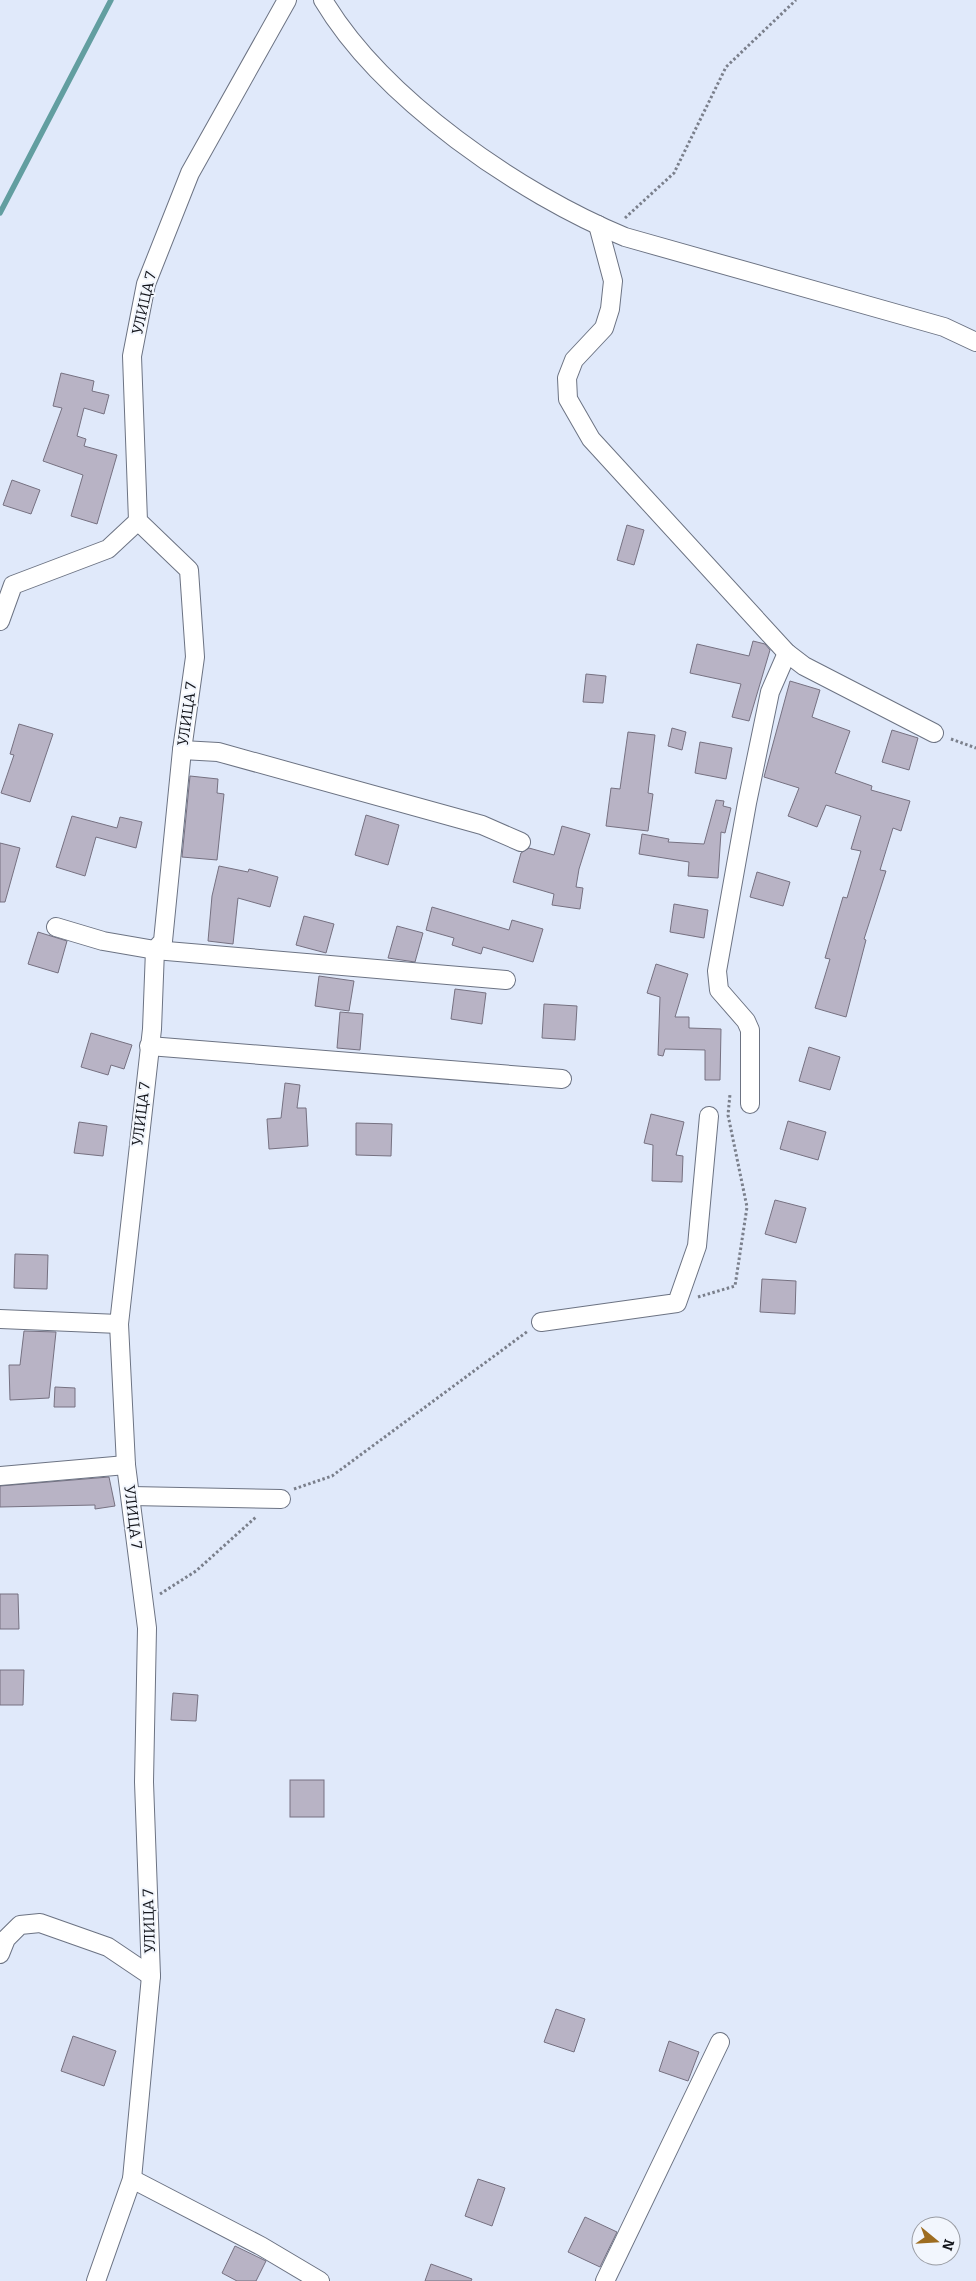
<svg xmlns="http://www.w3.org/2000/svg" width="976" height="2281" font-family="Bitter,serif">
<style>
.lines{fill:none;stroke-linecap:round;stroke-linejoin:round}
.stream{stroke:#629ea0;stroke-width:5.5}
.building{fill:#b8b3c5;stroke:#767181}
.street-casing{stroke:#6c7383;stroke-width:20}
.path{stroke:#7a7f8b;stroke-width:3;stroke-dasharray:2.5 2.5;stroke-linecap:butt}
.street{stroke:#fff;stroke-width:18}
.labels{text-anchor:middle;stroke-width:4;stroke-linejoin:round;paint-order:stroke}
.street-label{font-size:15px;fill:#14161c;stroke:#f2f6fd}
</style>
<rect width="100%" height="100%" fill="#e0e9fa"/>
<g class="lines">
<path class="stream" d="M0 213 111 0"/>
</g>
<g class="building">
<path d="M61 373 94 381 92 391 109 395 104 414 84 408 77 436 86 439 84 446 117 455 97 524 71 516 83 475 43 461 62 408 53 406Z"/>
<path d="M12 480 40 490 31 514 3 505Z"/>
<path d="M627 525 644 530 634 565 617 560Z"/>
<path d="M753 641 765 644 770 650 749 721 732 717 741 684 690 673 697 644 749 656Z"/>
<path d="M586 674 606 676 603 703 583 702Z"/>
<path d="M790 681 820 690 812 717 850 731 835 773 872 786 871 790 910 801 901 831 893 828 880 870 886 871 864 939 866 940 846 1017 815 1008 830 959 825 958 835 924 843 897 847 898 861 851 851 849 861 816 826 805 817 827 788 816 799 788 764 777Z"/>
<path d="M19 724 53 734 30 802 1 793 14 755 10 754Z"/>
<path d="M672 728 686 732 682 750 668 746Z"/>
<path d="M892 730 918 738 909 770 882 762Z"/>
<path d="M628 732 655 735 648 793 653 794 648 831 606 826 611 788 620 789Z"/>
<path d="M700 742 732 748 726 779 695 773Z"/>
<path d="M190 776 218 779 217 793 224 794 217 860 182 857Z"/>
<path d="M716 800 724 801 723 806 731 808 725 833 721 832 718 878 688 876 689 862 639 854 642 834 669 839 668 842 704 844Z"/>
<path d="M366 815 399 825 388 865 355 855Z"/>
<path d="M72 816 117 828 120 817 142 822 136 848 96 837 85 876 56 867Z"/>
<path d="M562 826 590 834 579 869 576 887 583 888 580 909 552 905 554 894 513 882 521 853 529 848 554 855Z"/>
<path d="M0 843 20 848 5 902H0Z"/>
<path d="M219 866 248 872 249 869 278 877 270 907 238 898 233 944 208 941 212 896Z"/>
<path d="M757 872 790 882 783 906 750 897Z"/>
<path d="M674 904 708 910 704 938 670 932Z"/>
<path d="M432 907 509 930 512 920 543 929 533 962 483 947 481 954 452 945 454 938 426 930Z"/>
<path d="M304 916 334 924 326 953 296 945Z"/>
<path d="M397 926 423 933 415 962 388 958Z"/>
<path d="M38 932 67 941 58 973 28 964Z"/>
<path d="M656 964 688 974 675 1017H689V1028L721 1029 720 1080H705V1050L665 1049 663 1056 658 1055 660 997 647 993Z"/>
<path d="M319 976 354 981 349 1011 315 1006Z"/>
<path d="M455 989 486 993 482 1024 451 1019Z"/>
<path d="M544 1004 577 1006 575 1040 542 1038Z"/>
<path d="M340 1012 363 1014 360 1050 337 1048Z"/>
<path d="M91 1033 132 1045 124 1069 111 1065 108 1075 81 1067Z"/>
<path d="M809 1047 840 1057 830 1090 799 1081Z"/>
<path d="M285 1083 300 1085 297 1108H306L308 1146 269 1149 267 1119 281 1118Z"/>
<path d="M651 1114 684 1122 676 1155 683 1156 682 1182 652 1181 653 1145 644 1143Z"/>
<path d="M788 1121 826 1132 818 1160 780 1149Z"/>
<path d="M79 1122 107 1126 103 1156 74 1153Z"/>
<path d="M356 1123 392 1124 391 1156 356 1155Z"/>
<path d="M775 1200 806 1208 796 1243 765 1234Z"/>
<path d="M15 1254 48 1255 47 1289 14 1288Z"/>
<path d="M762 1279 796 1281 795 1314 760 1312Z"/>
<path d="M24 1331 56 1332 49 1398 10 1400 9 1365H20Z"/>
<path d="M55 1387 75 1388V1407H54Z"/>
<path d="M109 1477 115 1506 95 1509V1505L0 1507V1486Z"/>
<path d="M0 1594H18L19 1629H0Z"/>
<path d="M0 1670H24L23 1705H0Z"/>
<path d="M173 1693 198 1695 196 1721 171 1720Z"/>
<rect x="290" y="1780" width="34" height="37"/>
<path d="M556 2009 585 2019 574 2052 544 2042Z"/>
<path d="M73 2036 116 2051 104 2086 61 2071Z"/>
<path d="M669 2041 699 2052 688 2081 659 2071Z"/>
<path d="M478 2179 505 2188 492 2226 465 2216Z"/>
<path d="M585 2217 617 2232 600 2267 568 2252Z"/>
<path d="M235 2246 266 2261 256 2281H237L222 2273Z"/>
<path d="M431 2264 472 2279 471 2281H425Z"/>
</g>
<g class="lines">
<defs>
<g id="street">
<path d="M323 0C382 99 520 194 625 237L944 327 976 342"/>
<path d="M598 225 613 281 610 309 604 328 574 360 567 378 568 399 591 439 787 653 804 666 934 733"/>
<path d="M0 621 13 585 108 549 138 521"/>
<path d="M182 750 218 752 482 825 521 842"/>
<path d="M56 927 103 941 155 950 506 980"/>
<path d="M149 1046 562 1079"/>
<path d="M750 1104V1030L746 1021 719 990 717 971 747 803 770 692 787 653"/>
<path d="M0 1319 119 1324"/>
<path d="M541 1322 677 1303 697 1246 709 1116"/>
<path d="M0 1476 126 1465"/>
<path d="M131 1496 281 1499"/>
<path d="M0 1954 6 1939 20 1925 40 1923 108 1947 151 1976"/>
<path d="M132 2179 261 2246 320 2281"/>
<path d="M96 2281 132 2179 151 1976 144 1782 147 1628 126 1465 119 1324 152 1029 155 950 163 941 182 750 195 657 189 570 138 521 132 356 146 284 190 173 287 0"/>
<path d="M605 2281 720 2042"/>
</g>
</defs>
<use href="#street" class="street-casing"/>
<g class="path">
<path d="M625 218 674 173 726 67 796 0"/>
<path d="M951 739 976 748"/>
<path d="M698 1297 735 1286 747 1207 728 1115 730 1094"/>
<path d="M294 1489 332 1476 528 1331"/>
<path d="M160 1594 196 1571 256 1517"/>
</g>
<use href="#street" class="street"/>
</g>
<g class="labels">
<g class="street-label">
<text transform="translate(144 303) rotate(-77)" y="5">УЛИЦА 7</text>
<text transform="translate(187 714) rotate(-82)" y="5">УЛИЦА 7</text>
<text transform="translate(141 1114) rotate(-83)" y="5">УЛИЦА 7</text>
<text transform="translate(133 1517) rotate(83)" y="5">УЛИЦА 7</text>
<text transform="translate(149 1921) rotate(-92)" y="5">УЛИЦА 7</text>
</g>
</g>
<g transform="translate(936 2241) rotate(108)"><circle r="24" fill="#f2f6fd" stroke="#999ca3"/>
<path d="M0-4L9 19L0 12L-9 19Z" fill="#9d6c20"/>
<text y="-8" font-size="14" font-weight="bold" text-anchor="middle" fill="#14161c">N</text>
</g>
</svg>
